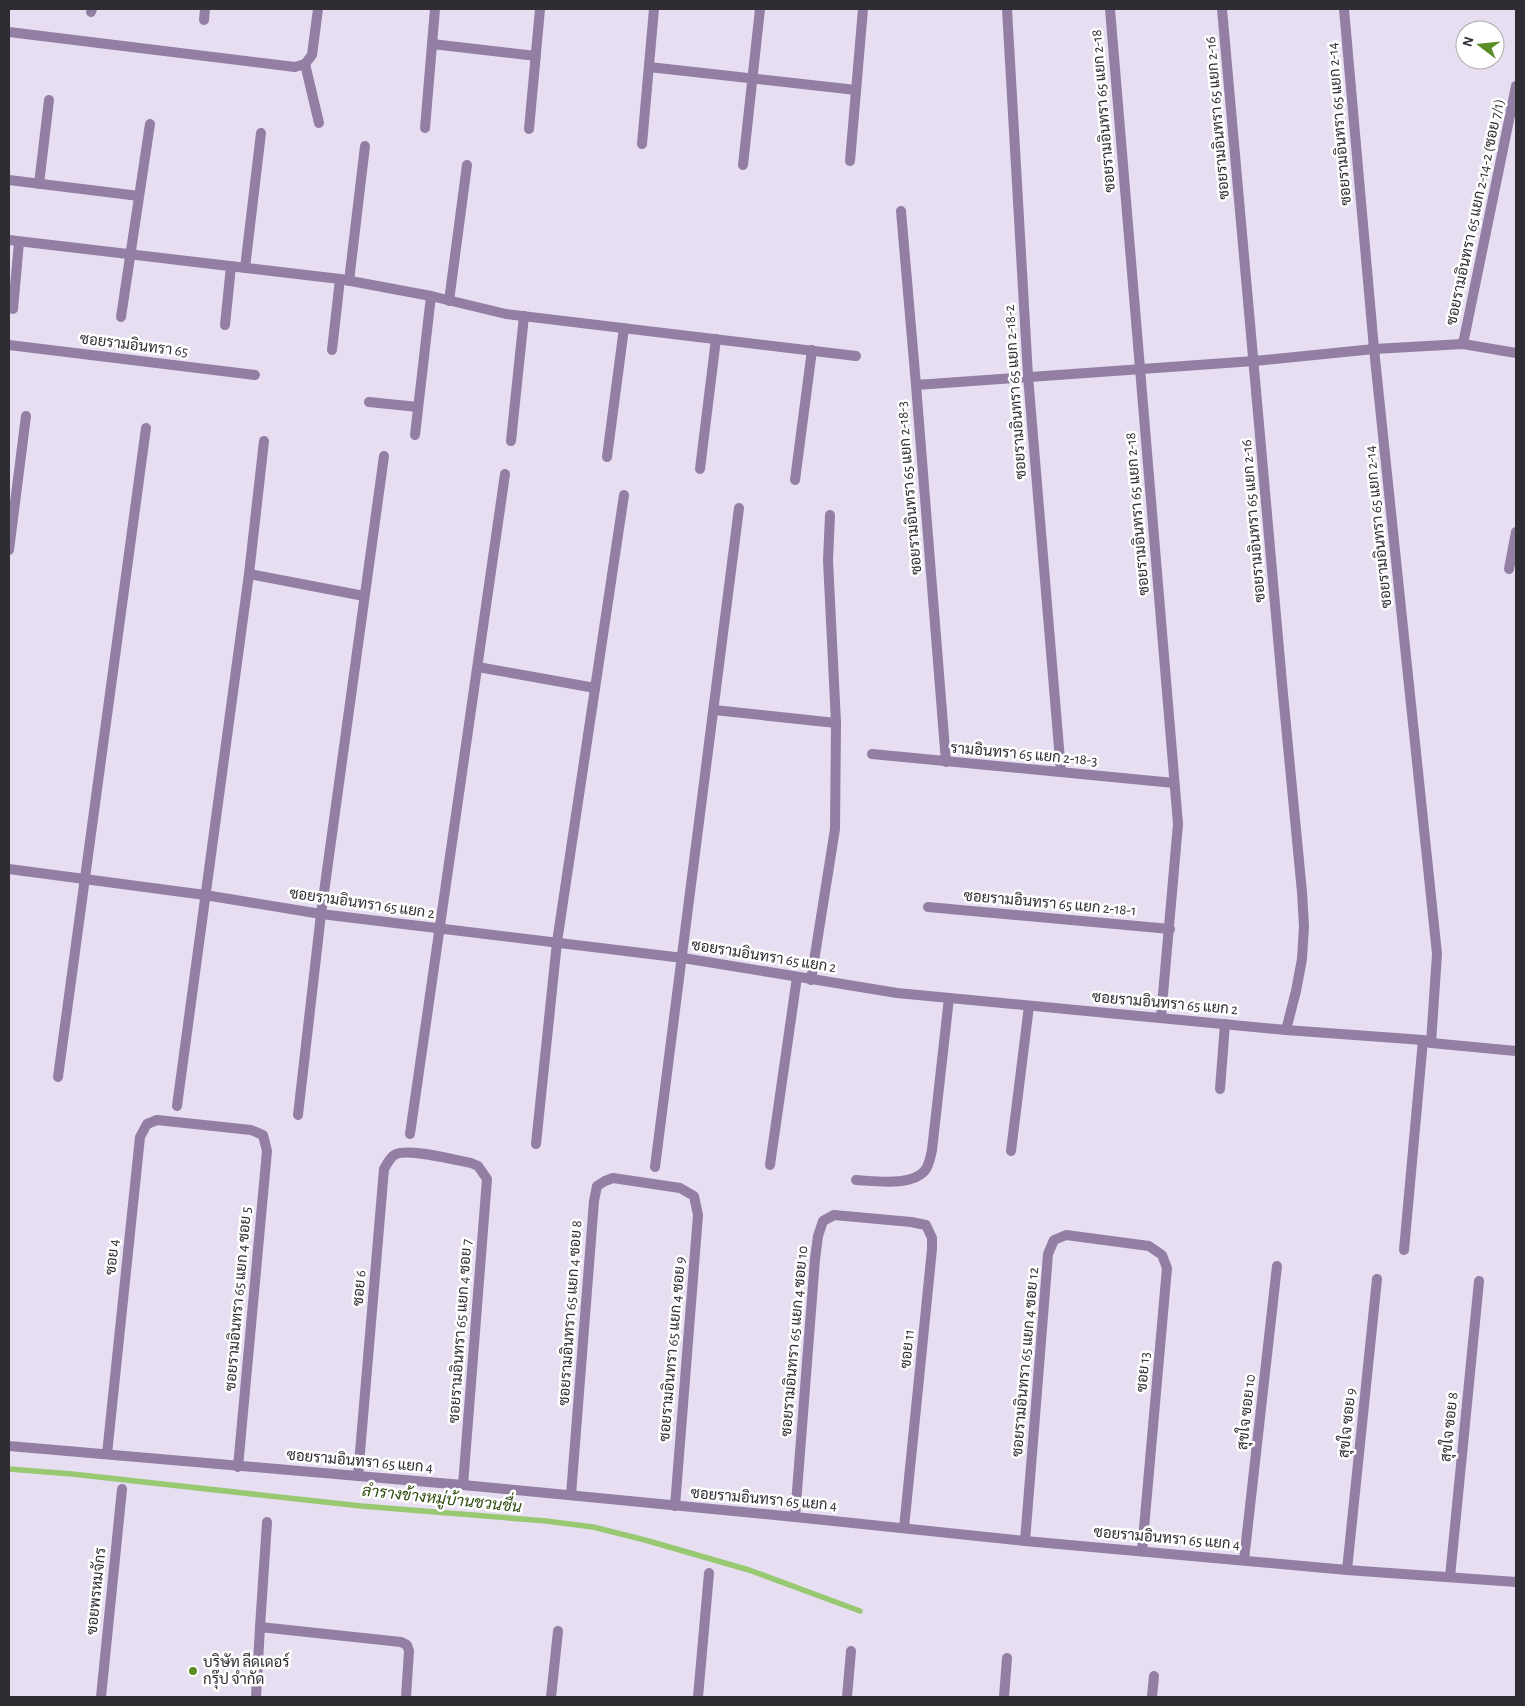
<svg xmlns="http://www.w3.org/2000/svg" width="1525" height="1706" font-family="'Alegreya Sans',Sarabun,sans-serif">
<style>
.lines{fill:none;stroke-linecap:round;stroke-linejoin:round}
.stream{stroke:#98c872;stroke-width:5.5}
.lane{stroke:#927fa3;stroke-width:10}
.street{stroke:#927fa3;stroke-width:10}
.poi-dot{fill:#5a8d25;stroke:#fff;stroke-width:2}
.labels{text-anchor:middle;stroke-width:5;stroke-linejoin:round;paint-order:stroke}
.street-label{font-size:15px;fill:#302c33;stroke:#fff}
.poi-label{font-size:15px;fill:#302c33;stroke:#fff;text-anchor:start}
.water-label{font-size:16px;font-style:italic;fill:#2d4b0e;stroke:#fff}
</style>
<rect width="100%" height="100%" fill="#e7def1"/>
<g class="lines">
<path class="stream" d="M9 1469 72 1474 361 1506 546 1521 593 1527 645 1540 749 1570 860 1611"/>
<g class="lane">
<path d="M1220 1089 1225 1024"/>
<path d="M1011 1151 1029 1006"/>
<path d="M260 1627 267 1522"/>
</g>
<g class="street">
<path d="M1007 9 1028 376 1061 772"/>
<path d="M1110 9 1178 824 1161 1017"/>
<path d="M1222 9 1283 694 1302 892 1304 926 1302 959 1296 991 1286 1030"/>
<path d="M1344 9 1374 349 1437 954 1431 1043"/>
<path d="M91 12 92 9"/>
<path d="M204 20 205 9"/>
<path d="M9 32 295 67 305 64 312 55 318 9"/>
<path d="M432 44 536 56"/>
<path d="M305 64 319 123"/>
<path d="M649 67 856 90"/>
<path d="M425 128 435 9"/>
<path d="M529 129 540 9"/>
<path d="M642 144 654 9"/>
<path d="M850 161 863 9"/>
<path d="M743 165 760 9"/>
<path d="M9 180 139 196"/>
<path d="M39 184 49 100"/>
<path d="M901 211 916 385 946 762"/>
<path d="M9 240 340 279 431 296 506 314 856 356"/>
<path d="M245 268 261 133"/>
<path d="M349 281 365 146"/>
<path d="M449 301 467 165"/>
<path d="M13 309 19 242"/>
<path d="M121 317 150 124"/>
<path d="M225 325 231 266"/>
<path d="M1463 344 1516 86"/>
<path d="M9 345 255 375"/>
<path d="M332 350 340 279"/>
<path d="M916 385 1254 361 1374 349 1463 344 1516 353"/>
<path d="M369 402 418 407"/>
<path d="M415 435 431 296"/>
<path d="M511 441 524 316"/>
<path d="M607 457 624 328"/>
<path d="M700 469 716 339"/>
<path d="M795 480 812 350"/>
<path d="M9 550 26 416"/>
<path d="M1509 569 1516 532"/>
<path d="M249 574 364 596"/>
<path d="M478 667 595 688"/>
<path d="M714 710 836 723"/>
<path d="M872 754 1174 783"/>
<path d="M9 869 205 895 321 914 683 958 897 993 1286 1030 1423 1040 1431 1043 1516 1051"/>
<path d="M928 907 1170 929"/>
<path d="M811 980 835 829 836 723 828 560 830 515"/>
<path d="M58 1077 146 428"/>
<path d="M177 1106 249 574 264 441"/>
<path d="M298 1115 321 914 384 456"/>
<path d="M410 1134 505 474"/>
<path d="M536 1144 557 942 624 495"/>
<path d="M770 1165 797 977"/>
<path d="M655 1167 739 508"/>
<path d="M856 1180C875 1181 914 1187 926 1169 929 1164 931 1155 932 1150L949 998"/>
<path d="M1404 1250 1423 1040"/>
<path d="M9 1446 463 1485 795 1517 1025 1541 1347 1570 1516 1582"/>
<path d="M107 1454 140 1137 147 1124 157 1120 251 1130 263 1135 267 1151 238 1467"/>
<path d="M358 1476 384 1169C387 1164 390 1157 396 1154 409 1148 455 1160 471 1163L478 1166 487 1179 463 1485"/>
<path d="M571 1495 594 1201 597 1186 605 1181 613 1178 680 1188 694 1196 698 1215 675 1506"/>
<path d="M795 1517 815 1259 818 1236 823 1221 834 1215 911 1222 926 1225 932 1238V1249L904 1528"/>
<path d="M1025 1541 1048 1254 1054 1240 1066 1235 1149 1246 1162 1255 1167 1268 1142 1551"/>
<path d="M1244 1560 1277 1266"/>
<path d="M1347 1570 1377 1279"/>
<path d="M1450 1577 1479 1281"/>
<path d="M101 1697 122 1489"/>
<path d="M256 1697 260 1627 401 1642 407 1645 409 1651 406 1697"/>
<path d="M551 1697 558 1631"/>
<path d="M698 1697 709 1573"/>
<path d="M847 1697 851 1651"/>
<path d="M1004 1697 1007 1658"/>
<path d="M1152 1697 1154 1676"/>
</g>
</g>
<circle class="poi-dot" cx="193" cy="1671" r="5"/>
<g class="labels">
<g class="street-label">
<text transform="translate(1103 111) rotate(-95)" y="5">ซอยรามอินทรา 65 แยก 2-18</text>
<text transform="translate(1217 118) rotate(-95)" y="5">ซอยรามอินทรา 65 แยก 2-16</text>
<text transform="translate(1339 124) rotate(-95)" y="5">ซอยรามอินทรา 65 แยก 2-14</text>
<text transform="translate(1475 212) rotate(-78)" y="5">ซอยรามอินทรา 65 แยก 2-14-2 (ซอย 7/1)</text>
<text transform="translate(134 345) rotate(7)" y="5">ซอยรามอินทรา 65</text>
<text transform="translate(1015 392) rotate(-94)" y="5">ซอยรามอินทรา 65 แยก 2-18-2</text>
<text transform="translate(909 488) rotate(-95)" y="5">ซอยรามอินทรา 65 แยก 2-18-3</text>
<text transform="translate(1137 514) rotate(-95)" y="5">ซอยรามอินทรา 65 แยก 2-18</text>
<text transform="translate(1253 521) rotate(-95)" y="5">ซอยรามอินทรา 65 แยก 2-16</text>
<text transform="translate(1378 527) rotate(-96)" y="5">ซอยรามอินทรา 65 แยก 2-14</text>
<text transform="translate(1024 754) rotate(5)" y="5">รามอินทรา 65 แยก 2-18-3</text>
<text transform="translate(362 903) rotate(8)" y="5">ซอยรามอินทรา 65 แยก 2</text>
<text transform="translate(1050 903) rotate(5)" y="5">ซอยรามอินทรา 65 แยก 2-18-1</text>
<text transform="translate(764 956) rotate(9)" y="5">ซอยรามอินทรา 65 แยก 2</text>
<text transform="translate(1165 1003) rotate(5)" y="5">ซอยรามอินทรา 65 แยก 2</text>
<text transform="translate(112 1257) rotate(-84)" y="5">ซอย 4</text>
<text transform="translate(359 1288) rotate(-85)" y="5">ซอย 6</text>
<text transform="translate(238 1299) rotate(-85)" y="5">ซอยรามอินทรา 65 แยก 4 ซอย 5</text>
<text transform="translate(570 1313) rotate(-86)" y="5">ซอยรามอินทรา 65 แยก 4 ซอย 8</text>
<text transform="translate(460 1331) rotate(-86)" y="5">ซอยรามอินทรา 65 แยก 4 ซอย 7</text>
<text transform="translate(794 1341) rotate(-85)" y="5">ซอยรามอินทรา 65 แยก 4 ซอย 10</text>
<text transform="translate(672 1349) rotate(-85)" y="5">ซอยรามอินทรา 65 แยก 4 ซอย 9</text>
<text transform="translate(907 1349) rotate(-84)" y="5">ซอย 11</text>
<text transform="translate(1025 1362) rotate(-85)" y="5">ซอยรามอินทรา 65 แยก 4 ซอย 12</text>
<text transform="translate(1143 1372) rotate(-85)" y="5">ซอย 13</text>
<text transform="translate(1246 1412) rotate(-84)" y="5">สุขใจ ซอย 10</text>
<text transform="translate(1347 1423) rotate(-84)" y="5">สุขใจ ซอย 9</text>
<text transform="translate(1449 1427) rotate(-84)" y="5">สุขใจ ซอย 8</text>
<text transform="translate(360 1461) rotate(5)" y="5">ซอยรามอินทรา 65 แยก 4</text>
<text transform="translate(764 1499) rotate(5)" y="5">ซอยรามอินทรา 65 แยก 4</text>
<text transform="translate(1167 1538) rotate(5)" y="5">ซอยรามอินทรา 65 แยก 4</text>
<text transform="translate(96 1591) rotate(-84)" y="5">ซอยพรหมจักร</text>
</g>
<g class="poi-label">
<text x="203" y="1667">บริษัท ลีดเดอร์<tspan x="203" dy="17">กรุ๊ป จำกัด</tspan></text>
</g>
<g class="water-label">
<text transform="translate(442 1498) rotate(6)" y="6">ลำรางข้างหมู่บ้านชวนชื่น</text>
</g>
</g>
<rect width="1525" height="1706" fill="none" stroke="#302c33" stroke-width="20"/>
<g transform="translate(1480 45) rotate(286)"><circle r="24" fill="#ffffff" stroke="#acabad"/>
<path d="M0-4L9 19L0 12L-9 19Z" fill="#5a8d25"/>
<text y="-8" font-size="14" font-weight="bold" text-anchor="middle" fill="#302c33">N</text>
</g>
</svg>
